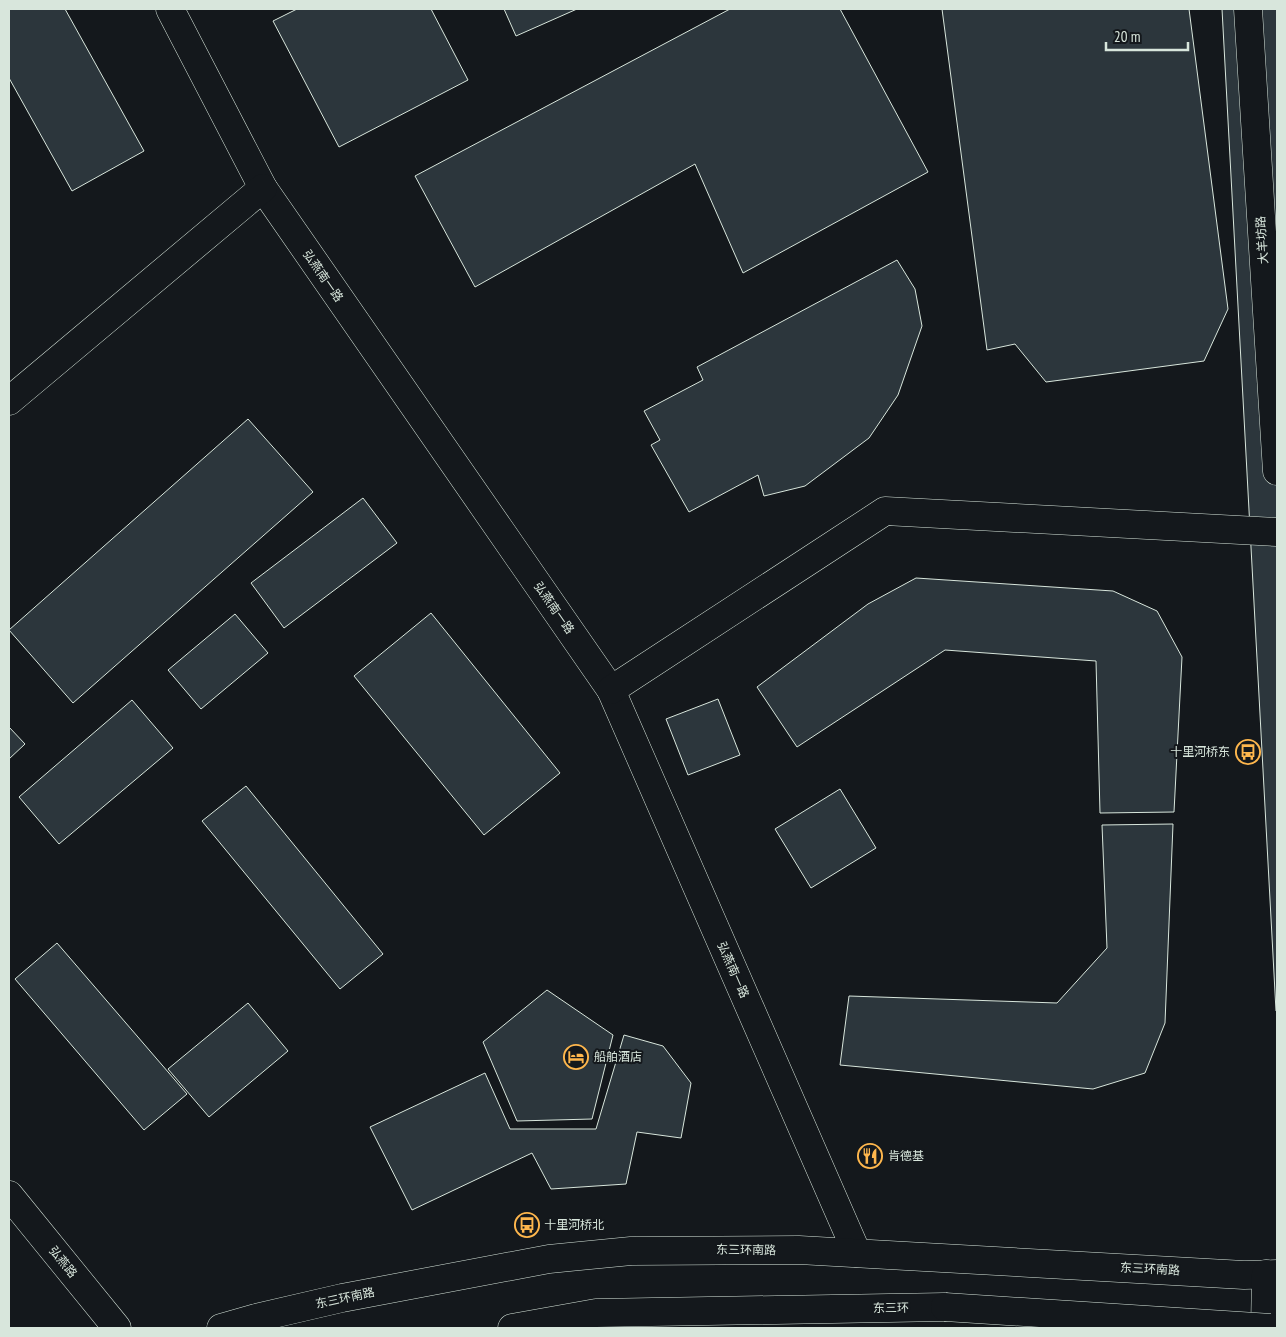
<svg xmlns="http://www.w3.org/2000/svg" width="1286" height="1337" font-family="'PT Sans Narrow','Noto Sans SC',sans-serif">
<style>
.building{fill:#2c363c;stroke:#d8e6dc}
.lines{fill:none;stroke-linecap:round;stroke-linejoin:round}
.minor-casing{stroke:#d8e6dc;stroke-width:29}
.major-casing{stroke:#d8e6dc;stroke-width:29}
.highway-casing{stroke:#d8e6dc;stroke-width:29}
.minor{stroke:#14181c;stroke-width:28}
.major{stroke:#14181c;stroke-width:28}
.highway{stroke:#14181c;stroke-width:28}
.highway-bridge-casing{stroke:#d8e6dc;stroke-width:29;stroke-linecap:butt}
.highway-bridge{stroke:#14181c;stroke-width:28}
.labels{text-anchor:middle;stroke-width:4;stroke-linejoin:round;paint-order:stroke}
.street-label{font-size:12px;fill:#d8e6dc;stroke:#14181c}
.poi-label{font-size:12px;fill:#d8e6dc;stroke:#14181c;text-anchor:start}
</style>
<rect width="100%" height="100%" fill="#14181c"/>
<g class="building">
<path d="M9 9H65L144 151 72 191 9 78Z"/>
<path d="M297 9H431L468 80 339 147 273 21Z"/>
<path d="M504 9H577L516 36Z"/>
<path d="M730 9H840L928 172 743 273 695 164 475 287 415 176Z"/>
<path d="M942 9H1189L1228 309 1204 361 1046 382 1015 344 987 350Z"/>
<path d="M1222 9H1277V1011H1276Z"/>
<path d="M897 260 915 289 922 326 898 395 869 438 805 486 764 496 758 475 689 512 651 445 660 440 644 411 703 380 697 367Z"/>
<path d="M248 419 313 492 73 703 9 630Z"/>
<path d="M363 498 397 543 284 628 251 583Z"/>
<path d="M916 578 1113 591 1157 611 1182 657 1174 812 1100 813 1096 661 945 650 797 747 757 687 868 604Z"/>
<path d="M431 613 560 773 484 835 354 676Z"/>
<path d="M235 614 268 653 201 709 168 670Z"/>
<path d="M718 699 740 755 688 775 666 719Z"/>
<path d="M132 700 173 748 59 844 19 797Z"/>
<path d="M9 727 25 744 9 759Z"/>
<path d="M246 786 383 954 340 989 202 821Z"/>
<path d="M840 789 876 848 811 888 775 829Z"/>
<path d="M1173 824 1165 1023 1145 1073 1093 1089 840 1065 849 996 1057 1003 1107 948 1102 825Z"/>
<path d="M57 943 187 1094 144 1130 15 979Z"/>
<path d="M547 990 613 1035 592 1119 517 1121 483 1042Z"/>
<path d="M248 1003 288 1051 209 1117 168 1069Z"/>
<path d="M624 1035 663 1046 691 1083 681 1138 637 1132 626 1184 551 1189 532 1153 412 1210 370 1127 485 1073 510 1129H596Z"/>
</g>
<g class="lines">
<defs>
<g id="minor">
<path d="M170 9 263 188 611 690 857 1253"/>
<path d="M9 401 263 188"/>
<path d="M611 690 885 511 1277 532"/>
<path d="M9 1195 117 1328"/>
<path d="M221 1328 256 1318 342 1298 549 1259 631 1251 799 1250 1244 1275 1277 1274"/>
<path d="M1265 1328 1266 1274"/>
</g>
<path id="major" d="M1248 9 1277 471"/>
<path id="highway" d="M512 1328 596 1313 945 1307"/>
</defs>
<use href="#minor" class="minor-casing"/>
<use href="#major" class="major-casing"/>
<use href="#highway" class="highway-casing"/>
<use href="#minor" class="minor"/>
<use href="#major" class="major"/>
<use href="#highway" class="highway"/>
<defs>
<path id="highway-bridge" d="M945 1307 1271 1328"/>
</defs>
<use href="#highway-bridge" class="highway-bridge-casing"/>
<use href="#highway-bridge" class="highway-bridge"/>
</g>
<defs>
<symbol id="bus-ring" viewBox="-11 -11 22 22"><circle r="9.5" fill="#14181c" stroke="#ffb74d" stroke-width="1.5"/><path d="M-5-6H5V4H4V6H2V4H-2V6H-4V4H-5ZM-3.5-4V0h7V-4ZM-3.5 1.2v1.5H-2V1.2ZM2 1.2v1.5H3.5V1.2Z" fill="#ffb74d"/></symbol>
<symbol id="hotel-ring" viewBox="-11 -11 22 22"><circle r="9.5" fill="#14181c" stroke="#ffb74d" stroke-width="1.5"/><path d="M-6-4.5h1.5V1H6V5H4.5V3h-9V5H-6ZM-4 0a1.8 1.8 0 1 1 3.6 0ZM.5 0V-2.5h3Q6-2.5 6 0Z" fill="#ffb74d"/></symbol>
<symbol id="restaurant-ring" viewBox="-11 -11 22 22"><circle r="9.5" fill="#14181c" stroke="#ffb74d" stroke-width="1.5"/><path d="M-5-6h1v4h1v-4h1v4h1v-4h1v5L-1.5 .5V6h-2V.5L-5-1ZM5-6V6H3V1.5H1.5Q1.5-4 5-6Z" fill="#ffb74d"/></symbol>
</defs>
<g fill-rule="evenodd">
<use href="#bus-ring" x="1234" y="738" width="28" height="28"/>
<use href="#hotel-ring" x="562" y="1043" width="28" height="28"/>
<use href="#restaurant-ring" x="856" y="1142" width="28" height="28"/>
<use href="#bus-ring" x="513" y="1211" width="28" height="28"/>
</g>
<g class="labels">
<g class="street-label">
<text transform="translate(1262 240) rotate(-94)" y="4">大羊坊路</text>
<text transform="translate(323 276) rotate(55)" y="4">弘燕南一路</text>
<text transform="translate(554 608) rotate(55)" y="4">弘燕南一路</text>
<text transform="translate(733 970) rotate(66)" y="4">弘燕南一路</text>
<text transform="translate(746 1250) rotate(1)" y="4">东三环南路</text>
<text transform="translate(63 1262) rotate(51)" y="4">弘燕路</text>
<text transform="translate(1150 1269) rotate(3)" y="4">东三环南路</text>
<text transform="translate(345 1298) rotate(-12)" y="4">东三环南路</text>
<text transform="translate(891 1308) rotate(-1)" y="4">东三环</text>
</g>
<g class="poi-label">
<text x="1230" y="756" text-anchor="end">十里河桥东</text>
<text x="594" y="1061">船舶酒店</text>
<text x="888" y="1160">肯德基</text>
<text x="544" y="1229">十里河桥北</text>
</g>
</g>
<rect width="1286" height="1337" fill="none" stroke="#d8e6dc" stroke-width="20"/>
<path d="M1106 42v8h82v-8" fill="none" stroke="#d8e6dc" stroke-width="2.5"/>
<text x="1114" y="42" font-size="15" fill="#d8e6dc" stroke="#14181c" stroke-width="4" paint-order="stroke">20 m</text>
</svg>
